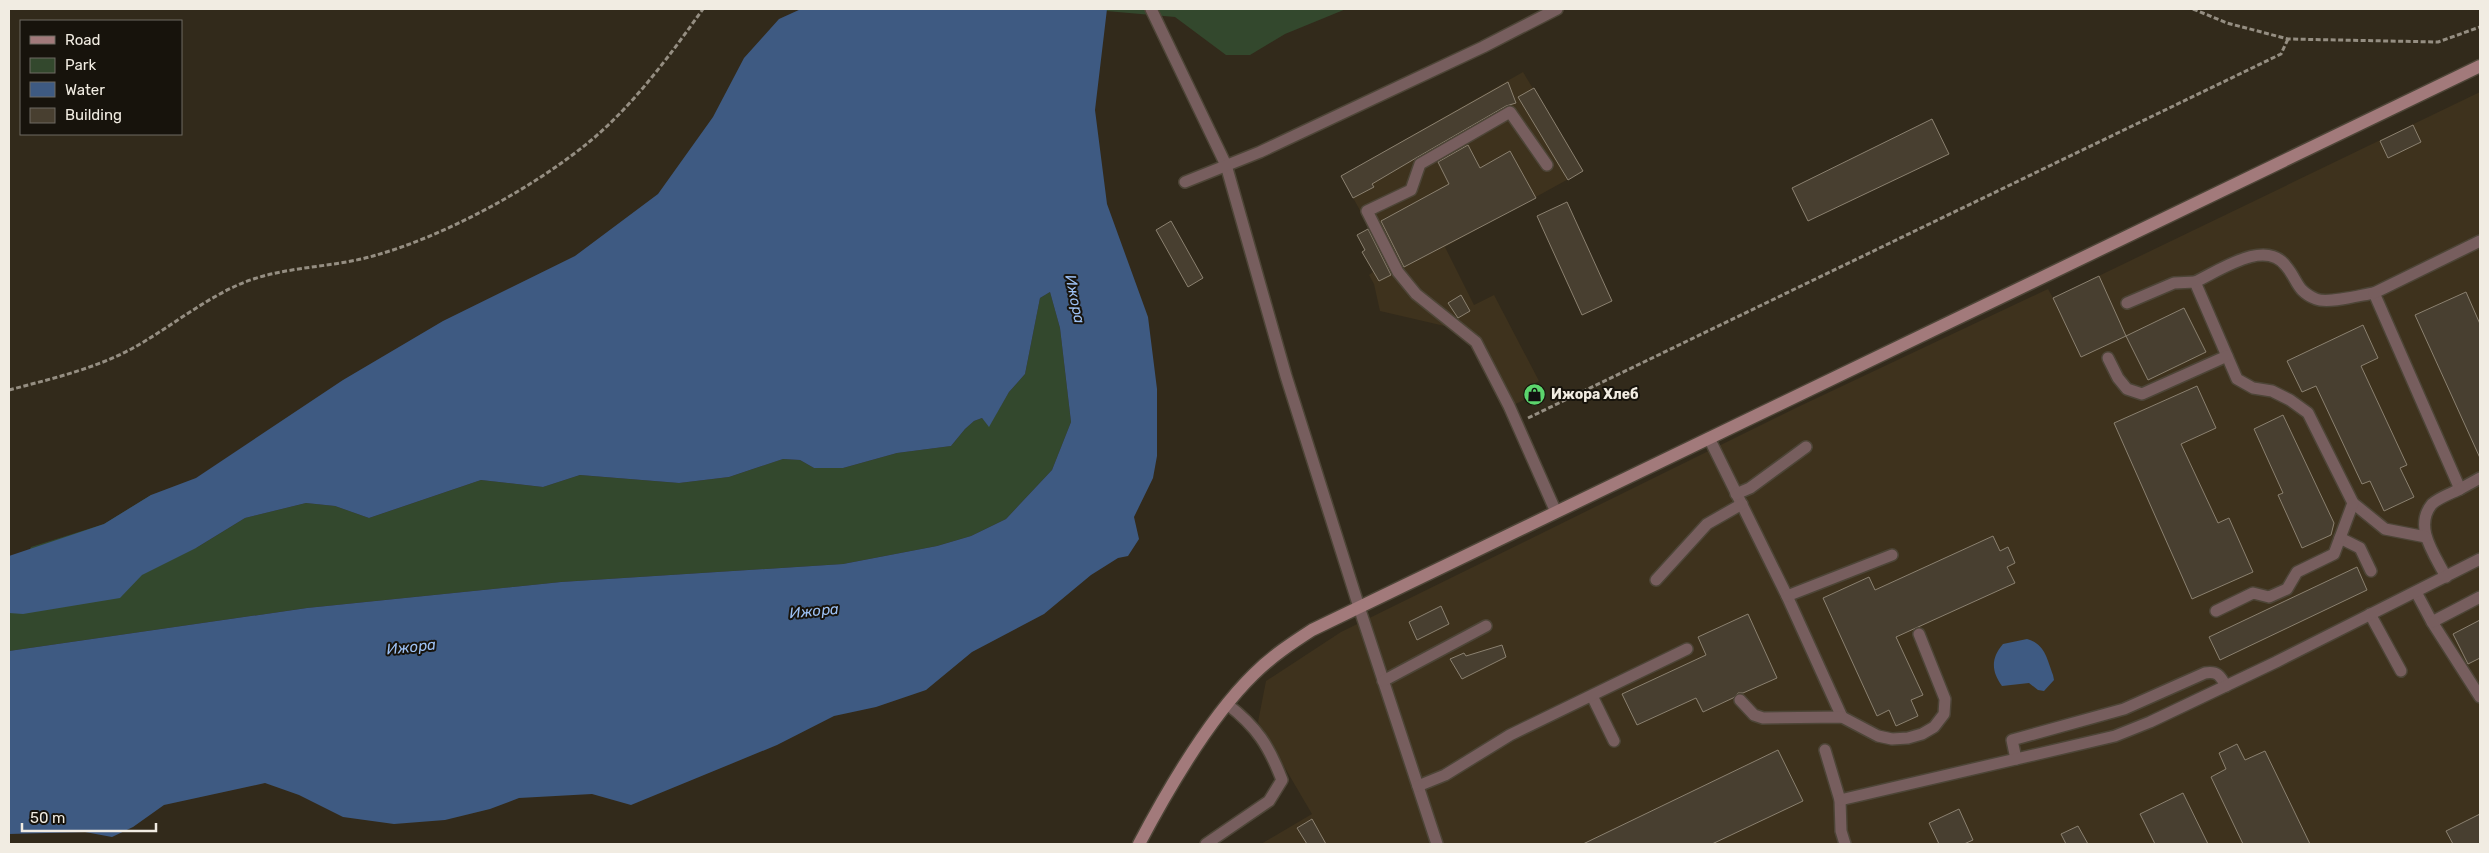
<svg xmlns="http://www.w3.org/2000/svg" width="2489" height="853" font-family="Rubik,sans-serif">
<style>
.built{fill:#3e321d}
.green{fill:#33482d}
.water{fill:#3e5a82}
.building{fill:#483f30;stroke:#8b8170}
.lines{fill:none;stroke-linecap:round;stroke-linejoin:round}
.service-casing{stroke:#4d4537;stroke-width:14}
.secondary-casing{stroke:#4d4537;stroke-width:15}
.path{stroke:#958e82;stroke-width:3;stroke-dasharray:5 2.5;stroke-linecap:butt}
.service{stroke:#775e5e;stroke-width:11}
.secondary{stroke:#a27a7b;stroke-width:12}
.labels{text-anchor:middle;stroke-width:4;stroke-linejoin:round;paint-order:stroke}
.poi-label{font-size:14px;font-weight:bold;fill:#f1ece2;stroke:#17130c;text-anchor:start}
.water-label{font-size:15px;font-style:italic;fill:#9dc1f4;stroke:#17130c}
</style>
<rect width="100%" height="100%" fill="#322a1b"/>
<g class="built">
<path d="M1523 72 1583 171 1445 247 1474 305 1494 295 1539 381 1524 389 1528 398 1503 410 1478 357 1470 345 1449 327 1380 311 1374 284 1369 275 1373 272 1362 252 1378 243 1341 176Z"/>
<path d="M2480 92V844H1261L1312 814 1258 722 1266 681 1341 632 1800 406 2048 289 2053 298Z"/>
</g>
<g class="green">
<path d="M1107 9H1346L1285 34 1250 55H1226L1175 17 1106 11Z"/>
<path d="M1050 292 1060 328 1071 422 1052 470 1006 519 971 536 937 546 843 564 561 582 307 608 9 651V595L31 547 104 524 151 495 196 548 245 518 306 503 335 506 369 518 481 480 543 487 580 475 679 483 729 477 783 459 800 460 814 468H843L897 453 951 446 965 429 974 421 982 418 989 426 1009 392 1025 374 1040 298Z"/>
</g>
<g class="water">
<path d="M801 9H1107L1095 110 1107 204 1148 317 1157 389V456L1153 478 1134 517 1139 539 1128 556 1118 558 1091 575 1044 614 972 652 926 690 876 707 834 716 777 745 631 805 592 794 519 798 490 809 445 820 394 824 343 817 299 795 265 783 164 805 133 827 112 837 85 832 9 834V651L307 608 561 582 843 564 937 546 971 536 1006 519 1052 470 1071 422 1060 328 1050 292 1040 298 1025 374 1009 392 989 427 982 418 974 421 965 429 951 446 897 453 843 468H814L800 460 783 459 729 477 679 483 580 475 543 487 481 480 369 518 335 506 306 503 245 518 196 548 142 575 120 598 23 614 9 613V556L104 524 151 495 196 478 343 380 443 321 575 256 658 194 713 117 744 58 779 19Z"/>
<path d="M2027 639C2045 644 2047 659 2053 675L2054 680 2044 691 2038 690 2029 683 2002 686C1991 671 1991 658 2003 644Z"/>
</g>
<g class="building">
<path d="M1508 82 1516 103 1506 106 1416 158 1372 184 1374 187 1353 198 1341 176Z"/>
<path d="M1534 88 1583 171 1568 180 1518 97Z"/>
<path d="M1932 119 1949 154 1808 221 1792 188Z"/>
<path d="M2413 125 2421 142 2388 158 2380 141Z"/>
<path d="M1468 145 1480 168 1510 151 1536 198 1404 267 1381 221 1449 184 1438 162Z"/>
<path d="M1567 202 1612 301 1582 315 1537 216Z"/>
<path d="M1171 221 1203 278 1188 287 1156 230Z"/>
<path d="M1368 229 1391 275 1379 281 1362 252 1365 250 1357 235Z"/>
<path d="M2099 276 2126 336 2081 357 2053 298Z"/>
<path d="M2466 292 2480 324V458L2415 315Z"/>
<path d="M1461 295 1470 311 1458 318 1448 303Z"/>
<path d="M2184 308 2206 352 2148 380 2126 336Z"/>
<path d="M2363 325 2378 358 2361 366 2407 465 2400 468 2414 497 2384 511 2370 481 2362 484 2316 386 2302 392 2287 361Z"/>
<path d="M2197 386 2216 428 2181 444 2218 523 2229 518 2253 572 2192 599 2114 423Z"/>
<path d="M2283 415 2334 523 2331 535 2302 548 2278 495 2283 493 2254 429Z"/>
<path d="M1993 536 2000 551 2008 547 2015 563 2007 567 2015 583 1896 637 1923 695 1911 700 1918 716 1896 726 1889 710 1877 716 1823 598 1869 577 1875 590Z"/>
<path d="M2357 567 2367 590 2220 660 2209 637Z"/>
<path d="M1441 606 1449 624 1417 640 1409 622Z"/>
<path d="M1748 614 1777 678 1743 693H1738L1733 698 1703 712 1696 698 1637 725 1622 694 1706 655 1698 637Z"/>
<path d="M2480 620V658L2468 664 2453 634Z"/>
<path d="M1502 645 1506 657 1462 679 1450 659 1464 653 1466 656Z"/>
<path d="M2237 744 2245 760 2265 751 2310 844H2243L2211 777 2226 769 2219 753Z"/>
<path d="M1778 750 1803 801 1712 844H1583Z"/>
<path d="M2183 793 2208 844H2155L2140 814Z"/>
<path d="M1959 809 1973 840 1964 844H1939L1929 823Z"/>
<path d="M2480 814V844H2453L2446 831Z"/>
<path d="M1312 819 1326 844H1307L1297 828Z"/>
<path d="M2078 826 2088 844H2066L2061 834Z"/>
</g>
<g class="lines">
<defs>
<g id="service">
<path d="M1151 9 1226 165 1286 376 1359 607 1437 844"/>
<path d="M1547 165 1510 112 1420 164 1411 190 1367 211 1398 272 1416 294 1476 342 1509 406 1556 512"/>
<path d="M1185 182 1260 152 1483 47 1557 9"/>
<path d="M2195 282C2219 271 2265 238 2286 266 2298 280 2296 291 2316 299 2328 304 2361 295 2374 293L2460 489C2452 493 2438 498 2432 504 2413 527 2435 555 2446 577"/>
<path d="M2374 293 2480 241"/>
<path d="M2127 303 2174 283 2195 282 2237 379 2253 388 2272 391 2290 400 2308 413 2353 503 2385 529 2426 537"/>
<path d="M2108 358 2118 378 2127 389 2142 394 2227 356"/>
<path d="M1709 438 1787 596 1842 717"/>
<path d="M2460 489 2480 478"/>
<path d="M1736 494 1750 488 1806 447"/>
<path d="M2340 538 2360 548 2371 571"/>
<path d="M1656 580 1707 524 1742 504"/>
<path d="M2416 592 2432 622 2480 697"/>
<path d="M1787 596 1892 555"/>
<path d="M2216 611 2253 593 2269 597 2287 589 2297 572 2334 554 2353 503"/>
<path d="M2370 614 2401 671"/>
<path d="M2432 622 2480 597"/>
<path d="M1383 681 1486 626"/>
<path d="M1592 696 1614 741"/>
<path d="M1740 700 1754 715 1763 718 1842 717 1878 736 1892 739 1908 738 1922 734 1934 727 1944 714 1945 699 1919 634"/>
<path d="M1825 750 1840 800 1841 831 1845 844"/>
<path d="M2016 759 2012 740 2124 709 2205 673C2217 671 2220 675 2226 686"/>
<path d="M1418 786 1445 775 1510 735 1687 649"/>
<path d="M1840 800 2115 736 2150 722 2276 662 2480 559"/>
<path d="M1206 844 1269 801 1282 780C1269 746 1257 727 1227 704"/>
</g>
<path id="secondary" d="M1139 844C1168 789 1210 717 1254 674 1272 656 1292 643 1312 630L2480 66"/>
</defs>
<use href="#service" class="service-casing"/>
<use href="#secondary" class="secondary-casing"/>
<g class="path">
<path d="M2193 9 2227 23 2288 39 2438 42 2480 27"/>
<path d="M9 390C50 379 95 369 133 348 171 327 205 298 245 282 286 266 331 268 373 256 443 237 533 188 589 142 634 105 670 55 703 9"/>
<path d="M1528 418 2281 54 2288 39"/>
</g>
<use href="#service" class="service"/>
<use href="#secondary" class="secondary"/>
</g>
<defs>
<symbol id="shop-disc" viewBox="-11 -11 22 22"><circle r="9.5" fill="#5cd56d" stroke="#17130c"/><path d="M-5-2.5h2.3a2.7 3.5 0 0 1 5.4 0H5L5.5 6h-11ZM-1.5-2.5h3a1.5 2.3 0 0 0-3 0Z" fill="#111"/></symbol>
</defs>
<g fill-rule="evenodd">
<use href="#shop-disc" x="1522" y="382" width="25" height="25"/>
</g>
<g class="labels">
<g class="poi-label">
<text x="1551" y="399">Ижора Хлеб</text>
</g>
<g class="water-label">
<text transform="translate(1075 299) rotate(79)" y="5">Ижора</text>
<text transform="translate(814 611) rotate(-5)" y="5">Ижора</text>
<text transform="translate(411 647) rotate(-6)" y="5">Ижора</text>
</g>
</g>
<rect width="2489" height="853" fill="none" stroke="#f1ece2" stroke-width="20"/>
<rect x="20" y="20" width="162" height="115" fill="#17130c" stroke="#6e6a62"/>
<rect x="30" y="36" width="25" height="8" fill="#a27a7b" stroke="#6e6a62"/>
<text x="65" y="45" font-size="15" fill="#f1ece2">Road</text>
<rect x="30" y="58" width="25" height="15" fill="#33482d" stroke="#6e6a62"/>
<text x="65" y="70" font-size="15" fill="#f1ece2">Park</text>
<rect x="30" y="82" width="25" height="15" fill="#3e5a82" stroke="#6e6a62"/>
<text x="65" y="95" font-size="15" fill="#f1ece2">Water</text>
<rect x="30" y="108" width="25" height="15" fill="#483f30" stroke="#6e6a62"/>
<text x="65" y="120" font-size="15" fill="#f1ece2">Building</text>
<path d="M22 823v8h134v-8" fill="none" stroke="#f1ece2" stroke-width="2.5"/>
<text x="30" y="823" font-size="15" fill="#f1ece2" stroke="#17130c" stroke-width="4" paint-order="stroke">50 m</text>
</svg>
